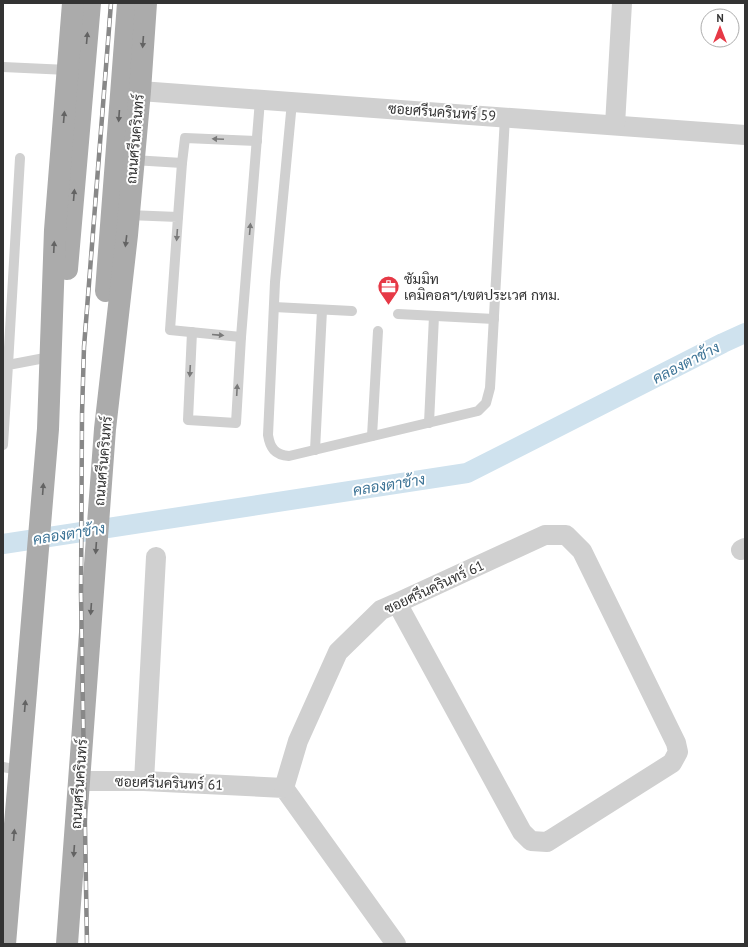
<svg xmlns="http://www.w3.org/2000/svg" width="748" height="947" font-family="'PT Sans',Sarabun,sans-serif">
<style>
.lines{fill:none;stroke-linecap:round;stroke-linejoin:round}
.canal{stroke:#cfe2ee;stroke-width:20}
.lane{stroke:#d0d0d0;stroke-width:10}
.street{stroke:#d0d0d0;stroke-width:20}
.primary{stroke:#ababab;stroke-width:22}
.rail-casing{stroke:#888;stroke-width:4.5}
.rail{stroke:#fff;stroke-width:3;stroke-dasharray:9;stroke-linecap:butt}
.oneway{fill:#636363}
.oneway2{fill:#7a7a7a}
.labels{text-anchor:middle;stroke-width:4;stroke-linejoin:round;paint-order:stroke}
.street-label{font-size:14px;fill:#333;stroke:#fff}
.poi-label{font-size:14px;fill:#333;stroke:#fff;text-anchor:start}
.water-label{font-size:15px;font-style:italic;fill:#3f7597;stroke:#fff}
</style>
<rect width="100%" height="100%" fill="#fff"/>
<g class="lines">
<path class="canal" d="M3 544 467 473 723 343 745 333"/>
<g class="lane">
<path d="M3 67 68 70"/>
<path d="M292 102 275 282 268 435C270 448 275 455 289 456L478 411 486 403 490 388 505 117"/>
<path d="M133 160 182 163 185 138 257 141"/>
<path d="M128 215 178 217 170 330 241 337 260 100"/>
<path d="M178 217 182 163"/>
<path d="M274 307 352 311"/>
<path d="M398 314 494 319"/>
<path d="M192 332 188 420 236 423 241 337"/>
<path d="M8 365 20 158"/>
<path d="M429 423 434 316"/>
<path d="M372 436 378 331"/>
<path d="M3 445 8 365 50 357"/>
<path d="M315 450 322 310"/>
<path d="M3 767 19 770"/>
</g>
<g class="street">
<path d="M140 91 745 135"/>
<path d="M615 125 622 3"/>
<path d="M741 550 745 548"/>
<path d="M79 781H144L284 788 396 944"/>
<path d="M144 781 156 557"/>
<path d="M284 788 298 741 338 652 381 610 397 603 545 535H566L582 551 676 743 678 752 672 763 547 842 531 841 522 832 397 603"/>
</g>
<g class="primary">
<path d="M67 269 90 3"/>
<path d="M106 291 128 3"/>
<path d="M5 944 48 429 55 230 73 3"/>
<path d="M67 944 105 429 127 235 140 91 146 3"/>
</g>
<defs>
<path id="rail" d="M87 944 81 594 82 414 84 347 111 3"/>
</defs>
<use href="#rail" class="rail-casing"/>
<use href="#rail" class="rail"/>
</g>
<defs><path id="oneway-solid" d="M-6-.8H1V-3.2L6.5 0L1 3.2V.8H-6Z"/></defs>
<g class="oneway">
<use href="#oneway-solid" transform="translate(87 38) rotate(-85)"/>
<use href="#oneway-solid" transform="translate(143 42) rotate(94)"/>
<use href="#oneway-solid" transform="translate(119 116) rotate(94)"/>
<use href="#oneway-solid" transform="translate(64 117) rotate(-85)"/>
<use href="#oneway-solid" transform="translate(74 195) rotate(-85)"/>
<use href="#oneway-solid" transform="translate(126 241) rotate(97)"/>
<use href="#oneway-solid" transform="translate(54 247) rotate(-87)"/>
<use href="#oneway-solid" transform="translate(43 489) rotate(-86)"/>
<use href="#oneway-solid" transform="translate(96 548) rotate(94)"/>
<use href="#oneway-solid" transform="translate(91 609) rotate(94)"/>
<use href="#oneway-solid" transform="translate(25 706) rotate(-85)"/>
<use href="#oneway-solid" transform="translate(14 835) rotate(-85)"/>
<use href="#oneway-solid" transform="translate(74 851) rotate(94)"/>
</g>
<g class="oneway2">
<use href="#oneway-solid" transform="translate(218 139) rotate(-177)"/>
<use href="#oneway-solid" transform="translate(250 229) rotate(-85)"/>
<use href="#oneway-solid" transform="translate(177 235) rotate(94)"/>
<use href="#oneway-solid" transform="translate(218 335) rotate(5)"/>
<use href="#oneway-solid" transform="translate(190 371) rotate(93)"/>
<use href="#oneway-solid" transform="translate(237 390) rotate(-87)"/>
</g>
<defs>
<symbol id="office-pin" viewBox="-11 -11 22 30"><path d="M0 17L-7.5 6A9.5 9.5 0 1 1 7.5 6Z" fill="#e63946" stroke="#fff"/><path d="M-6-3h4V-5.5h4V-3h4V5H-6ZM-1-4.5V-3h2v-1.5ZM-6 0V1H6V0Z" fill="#fff"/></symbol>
</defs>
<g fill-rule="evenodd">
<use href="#office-pin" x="376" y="274" width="25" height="34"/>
</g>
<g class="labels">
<g class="street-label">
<text transform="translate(442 112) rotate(4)" y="5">ซอยศรีนครินทร์ 59</text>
<text transform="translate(135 139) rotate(-85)" y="5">ถนนศรีนครินทร์</text>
<text transform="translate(103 461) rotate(-85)" y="5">ถนนศรีนครินทร์</text>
<text transform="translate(434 587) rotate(-25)" y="5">ซอยศรีนครินทร์ 61</text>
<text transform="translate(169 783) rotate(2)" y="5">ซอยศรีนครินทร์ 61</text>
<text transform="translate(79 784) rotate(-86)" y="5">ถนนศรีนครินทร์</text>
</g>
<g class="poi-label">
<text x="404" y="284">ซัมมิท<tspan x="404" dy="16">เคมิคอลฯ/เขตประเวศ กทม.</tspan></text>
</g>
<g class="water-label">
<text transform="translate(686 363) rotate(-27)" y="5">คลองตาช้าง</text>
<text transform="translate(389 485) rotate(-9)" y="5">คลองตาช้าง</text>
<text transform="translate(69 534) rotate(-9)" y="5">คลองตาช้าง</text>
</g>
</g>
<rect width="748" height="947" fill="none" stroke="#333333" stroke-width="8"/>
<g transform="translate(720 28)"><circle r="19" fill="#ffffff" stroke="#adadad"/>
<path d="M0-3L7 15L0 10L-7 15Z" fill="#e63946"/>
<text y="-6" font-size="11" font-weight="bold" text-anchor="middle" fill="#333333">N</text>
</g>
</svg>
